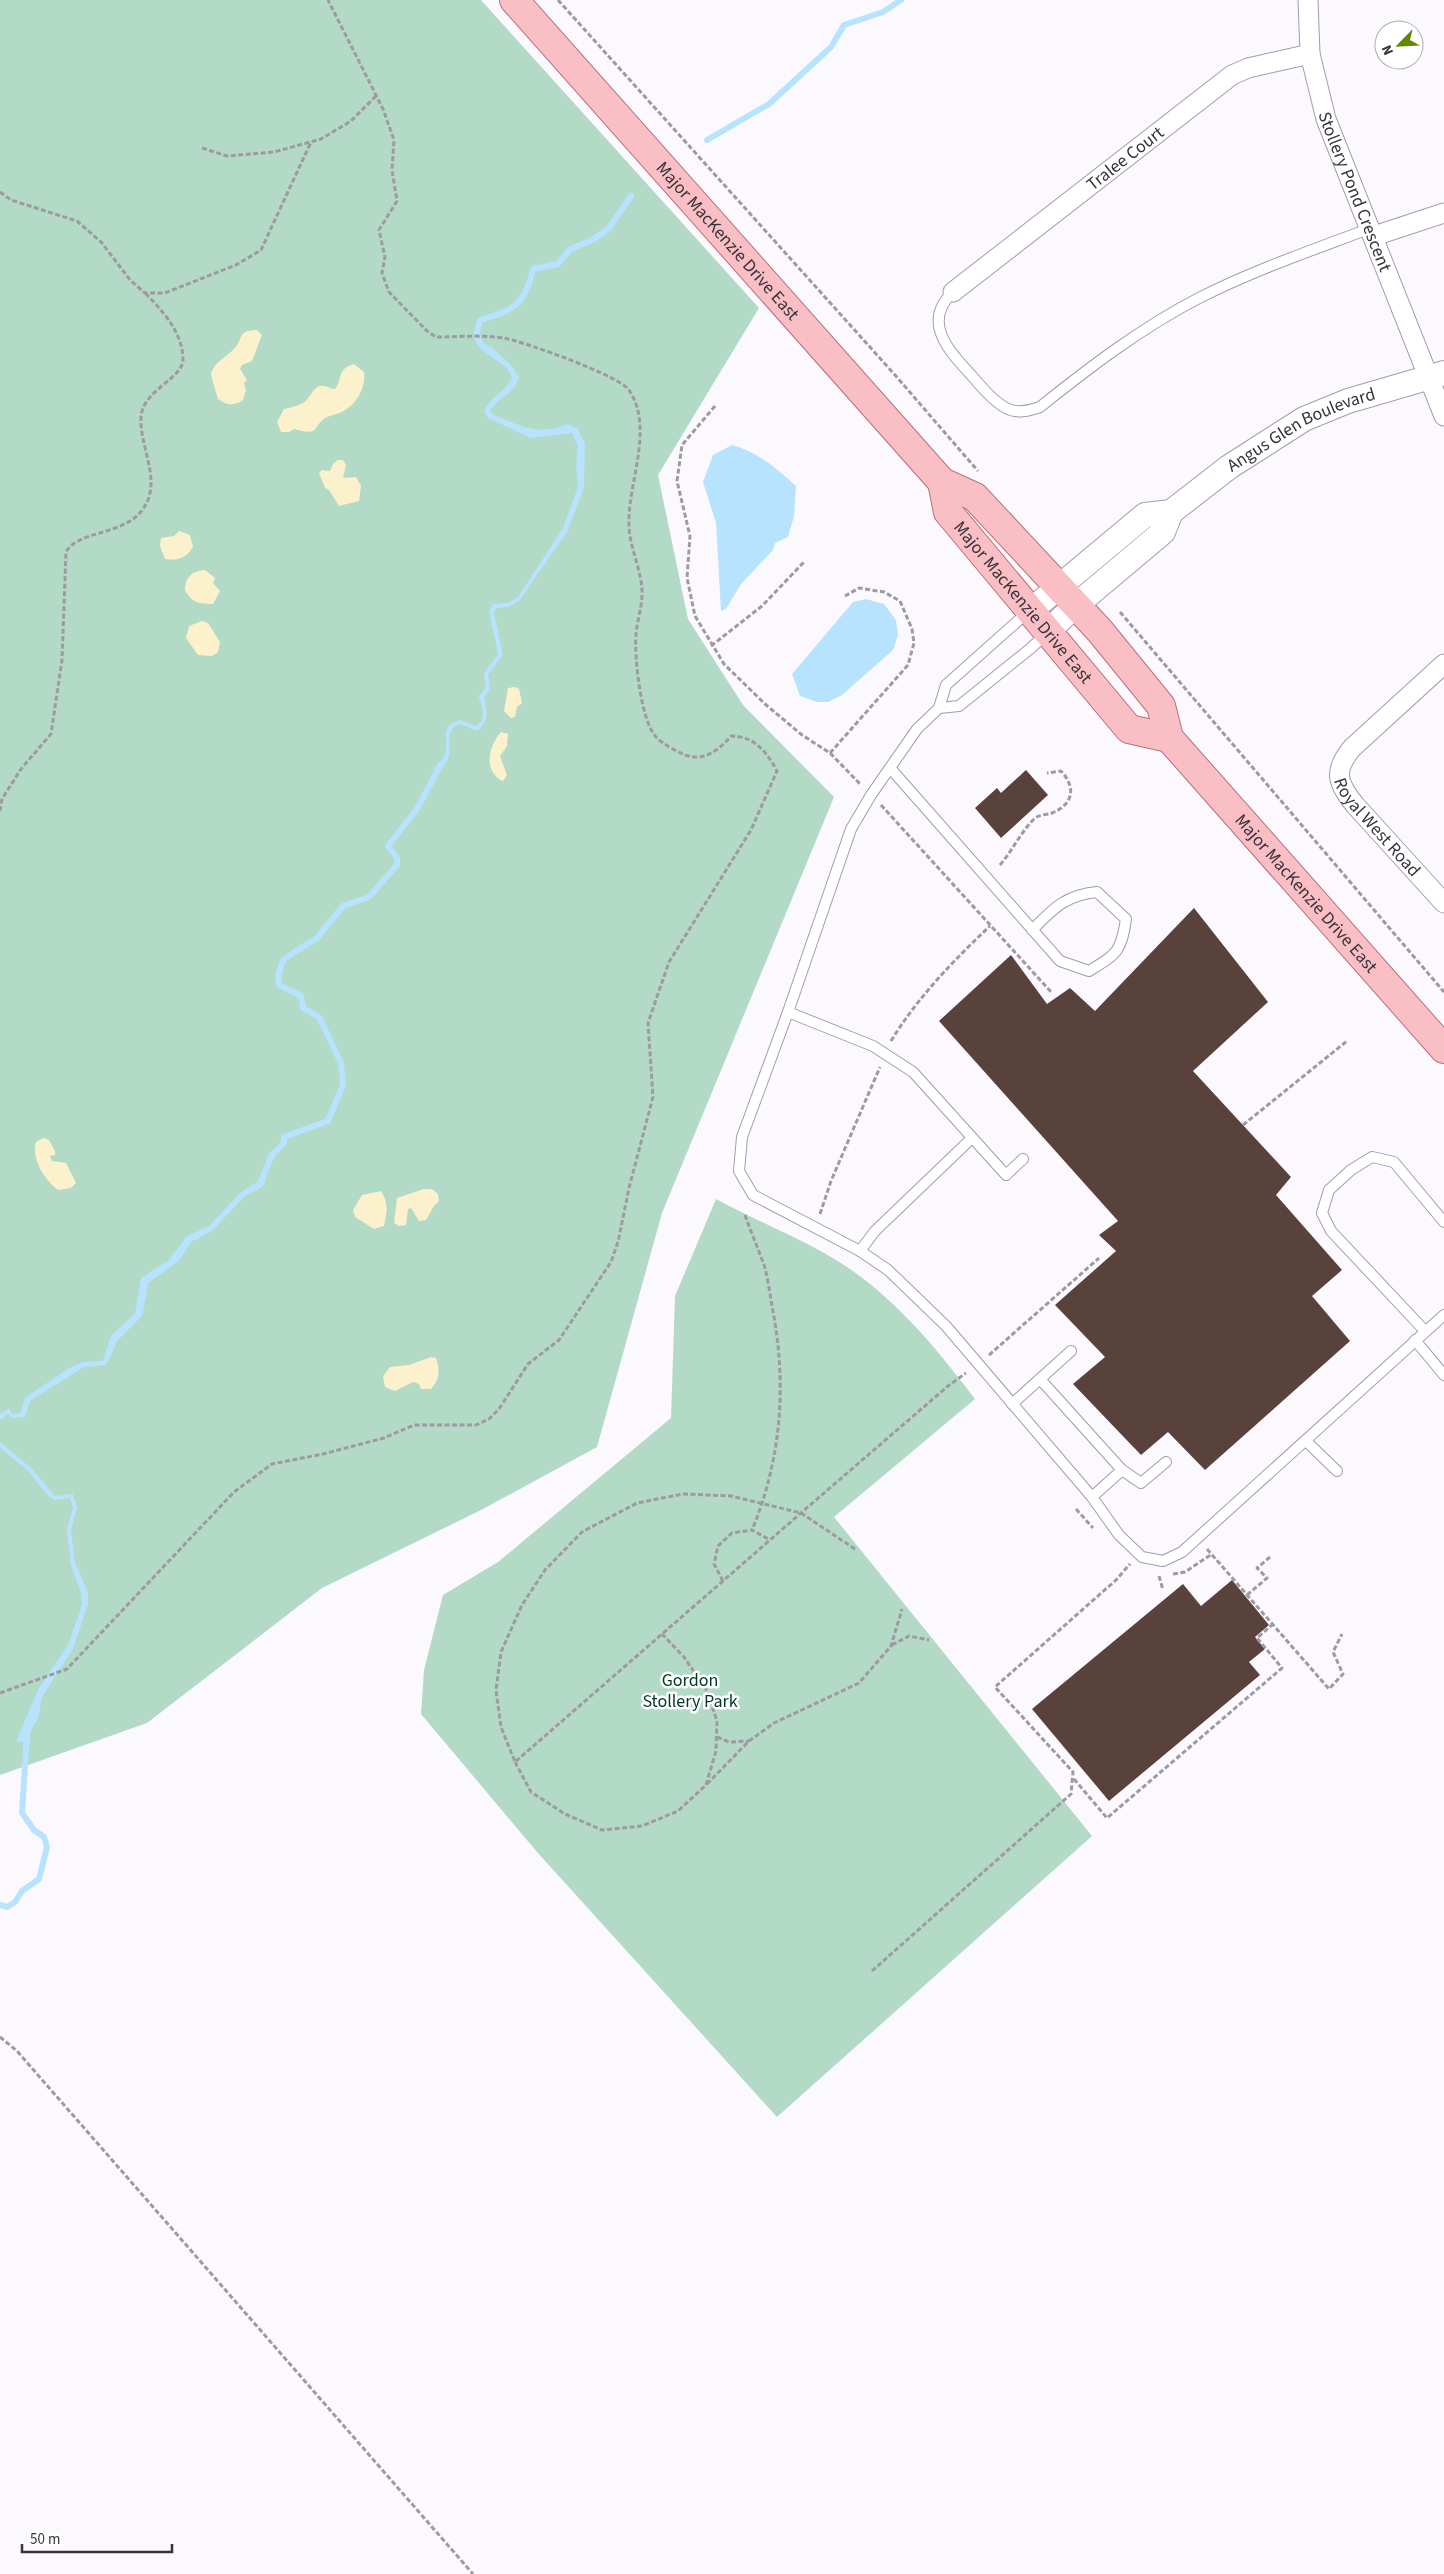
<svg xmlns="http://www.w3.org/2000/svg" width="1444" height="2574" font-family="'Source Sans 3',sans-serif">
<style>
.green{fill:#b3d9c7}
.sand{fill:#fbf1cc}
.water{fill:#b7e3fe}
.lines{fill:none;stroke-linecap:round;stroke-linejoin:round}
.stream{stroke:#b7e3fe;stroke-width:6}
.building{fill:#59423b}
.service-casing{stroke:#a599af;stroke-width:12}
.minor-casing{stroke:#a599af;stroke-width:21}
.tertiary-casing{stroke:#a599af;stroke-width:26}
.primary-casing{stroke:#b4727c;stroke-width:30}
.path{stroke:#9e9aa1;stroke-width:3;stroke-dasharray:5 2.5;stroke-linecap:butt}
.service{stroke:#fff;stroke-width:10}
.minor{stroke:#fff;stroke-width:19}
.tertiary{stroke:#fff;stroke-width:24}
.primary{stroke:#fabfc5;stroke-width:28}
.labels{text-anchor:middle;stroke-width:5;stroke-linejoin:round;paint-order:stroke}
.street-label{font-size:18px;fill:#37323b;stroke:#fff}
.park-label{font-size:18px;fill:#033826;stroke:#fff}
</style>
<rect width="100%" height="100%" fill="#fcf9fe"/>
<g class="green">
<path d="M0 0H481L759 308 658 475 688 619 743 705 834 797 662 1213 597 1447 483 1509 322 1588 147 1723 0 1775Z"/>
<path d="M716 1199C758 1222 804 1239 844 1265 896 1299 938 1350 975 1399L834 1517 1092 1836 777 2117 537 1852 421 1714 424 1670 443 1595 498 1562 671 1418 675 1296Z"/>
</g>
<g class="sand">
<path d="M257 330 262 335 252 361 242 365 240 369 247 380 244 383 246 390 243 400C234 406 227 406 218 399 217 395 211 376 211 374 215 360 230 356 237 345 240 341 240 335 245 332 248 331 253 330 257 330Z"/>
<path d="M354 364 364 372C366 388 357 404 342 412 338 414 332 415 327 417 311 426 322 437 294 429L289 432H281L277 422 284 409C290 408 297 406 303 403 311 399 313 384 324 386 327 386 330 389 335 389 344 378 335 370 354 364Z"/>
<path d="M338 460H343L346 465 343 478 356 477 361 486 359 501 339 506 329 490 325 488 319 473 322 470 330 471 333 464Z"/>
<path d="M179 531 190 535 193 547C186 558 178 561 165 559L160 546 161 538 174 536Z"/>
<path d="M205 570 215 578 213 583 220 591 213 604C201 604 191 603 185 590 185 577 192 571 205 570Z"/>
<path d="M202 621 208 623 220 642 218 652 212 656 198 655 186 638 189 626Z"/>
<path d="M515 687 519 689 522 703 517 707 515 717 511 718 504 711 508 688Z"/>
<path d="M501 732 508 734 507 746 500 756 507 775 503 781C483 772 488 746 501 732Z"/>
<path d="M43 1138 49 1140 55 1151V1155L50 1156 52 1161 66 1163 76 1183 71 1188 58 1190C45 1180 31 1159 36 1142Z"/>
<path d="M424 1189H432L438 1194 439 1201 434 1206 426 1220 419 1221 411 1208 408 1209 406 1225 399 1226 394 1223 397 1198Z"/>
<path d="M381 1191C389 1203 387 1212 384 1226L374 1229 355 1217 353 1210 362 1195Z"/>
<path d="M431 1357 436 1358C440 1369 440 1380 431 1389H421L419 1384 413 1382 395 1391 385 1387 383 1376 390 1367 409 1365Z"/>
</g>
<g class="water">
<path d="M490 346 512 366 519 378C514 393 499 398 490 410L492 414C519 425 538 437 568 424L578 429 585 444 584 488 567 532 519 601 508 607 496 608 494 613 503 655 488 675 490 688 484 698C488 712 488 721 478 731L459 724C445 731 451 742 449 755 448 761 443 768 439 773L434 769C437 765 442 760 444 756 451 739 436 729 460 720L476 726 482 721 483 712 479 697 486 686 484 673 498 654 489 610 493 604 507 603 518 597 563 528 578 487 576 465 578 446 572 433 531 438 488 418 484 411C491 396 506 392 512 377L507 368 485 352Z"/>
<path d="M732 445C758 452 776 468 796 486L794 516 788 537 775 543 773 550 741 584 726 609 721 611 716 523 703 482 713 455Z"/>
<path d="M866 599 884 604 896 620 898 635 893 650 842 695 828 702H817L800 696 792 674 853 602Z"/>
<path d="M266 1180 264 1185 244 1197 212 1231 191 1242 179 1261 148 1283 142 1316 118 1340 106 1365 84 1367 30 1401 25 1417 12 1418 8 1414 0 1420V1414L9 1408 12 1414 20 1413 25 1398 69 1368 82 1362 103 1361 111 1336 135 1313 141 1278 169 1260 186 1237 209 1226 241 1192 259 1181Z"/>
<path d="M0 1442 31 1468 55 1496 73 1494 77 1507 71 1530 75 1563 88 1592V1604L73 1649 42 1697 38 1718 30 1732V1743L16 1741 39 1688 68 1645 82 1605 81 1593 71 1565 67 1530 73 1508 70 1498 55 1500 48 1496 28 1471 0 1448Z"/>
</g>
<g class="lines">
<g class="stream">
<path d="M707 140 769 104 831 47 844 25 883 12 901 0"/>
<path d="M493 354C477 342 474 340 480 320 514 310 525 305 533 269L558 264 569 250 594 239 609 228 631 196"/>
<path d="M256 1187 260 1184 272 1155 284 1143V1137L328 1121 343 1085 341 1063 319 1017 303 1008 301 996 279 985C277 975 280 968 284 959L317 938 343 906 369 897 397 865V858L388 846 417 809 441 764"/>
<path d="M0 1905 7 1907 15 1902 22 1891 39 1879 47 1847 44 1837 34 1830 22 1813 27 1734"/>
</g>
</g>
<g class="building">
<path d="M1026 770 1048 795 1001 838 975 808 997 788 1001 793Z"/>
<path d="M1194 908 1268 1002 1193 1071 1291 1177 1276 1195 1342 1270 1312 1296 1350 1341 1205 1470 1168 1432 1141 1455 1073 1384 1105 1357 1055 1305 1116 1251 1099 1235 1118 1221 939 1021 1011 955 1047 1004 1070 988 1095 1011Z"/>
<path d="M1232 1580 1269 1625 1255 1637 1265 1649 1249 1662 1260 1675 1109 1801 1032 1709 1183 1584 1201 1606Z"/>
</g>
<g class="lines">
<defs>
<g id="service">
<path d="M953 292C920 323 951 353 973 377 982 388 993 401 1006 408 1017 414 1029 411 1040 407 1090 367 1141 328 1199 298 1254 270 1313 250 1371 228"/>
<path d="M1029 611 946 685 939 708 917 729 871 795 851 829 788 1012 742 1137 739 1171 753 1195 860 1251 888 1270 946 1326 1092 1497 1119 1535 1142 1557 1163 1561 1182 1552 1444 1315"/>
<path d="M939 708 959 706 1031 648 1047 633"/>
<path d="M891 769 1060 961 1089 971C1117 954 1121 952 1126 919L1097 892C1065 895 1053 909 1032 930"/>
<path d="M788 1012 873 1046 913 1072 1006 1175 1023 1159"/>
<path d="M860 1251 875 1231 972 1138"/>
<path d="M1425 1331 1331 1231 1322 1213 1329 1190 1351 1170 1372 1157 1394 1162 1444 1222"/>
<path d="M1415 1340 1444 1375"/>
<path d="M1040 1379 1122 1470 1092 1497"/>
<path d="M1012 1404 1071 1351"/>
<path d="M1306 1441 1337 1471"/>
<path d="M1122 1470 1141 1483 1166 1462"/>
</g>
<g id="minor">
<path id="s1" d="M1308 0 1310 54 1326 119 1444 416"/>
<path d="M1374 236 1444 213"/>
<path id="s2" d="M953 292 1232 75 1248 68 1310 54"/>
<path id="s3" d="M1444 664 1352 748C1333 771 1337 783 1355 805L1444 903"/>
</g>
<g id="tertiary">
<path d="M1030 611 1145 515 1171 512"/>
<path id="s4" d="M1047 632 1075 606 1163 532 1171 512 1229 467 1304 419 1348 401 1444 373"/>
</g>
<g id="primary">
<path id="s5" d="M514 0 942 482 975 497 1100 631 1161 706 1169 738 1444 1049"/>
<path id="s6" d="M942 482 948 512 1129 729 1169 738"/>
</g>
</defs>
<use href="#service" class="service-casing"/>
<use href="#minor" class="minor-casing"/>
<use href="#tertiary" class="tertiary-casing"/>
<use href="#primary" class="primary-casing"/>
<g class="path">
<path d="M558 0 895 375 978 471"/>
<path d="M202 148 227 156 274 152 321 139 351 121 376 96"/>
<path d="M0 192 11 200 77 221 102 243 130 280 145 293H165L236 265 261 250 311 142"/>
<path d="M715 406 682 445 677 481 690 536 687 578 695 616 724 664 765 704 802 735 830 753 861 785"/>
<path d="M1120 612 1444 992"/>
<path d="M711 646 762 606 804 562"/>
<path d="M830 753 908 665 914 643 912 629 900 601 884 592 859 588 845 596"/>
<path d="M881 805 1052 993"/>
<path d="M0 811 2 799 21 769 51 734 62 660 66 552C78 530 124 536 143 509 163 481 139 447 141 417 143 390 182 379 183 360 183 333 163 311 145 293"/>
<path d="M1000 865C1012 851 1021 832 1034 819 1039 814 1047 815 1052 813 1074 804 1076 787 1061 771L1047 773"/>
<path d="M891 1041C917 998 954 960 990 926"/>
<path d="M1243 1125 1347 1041"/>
<path d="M820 1214 831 1181 880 1067"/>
<path d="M745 1215C751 1233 759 1250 765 1268 768 1280 770 1294 772 1306 787 1382 782 1458 752 1530"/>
<path d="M989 1355 1099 1258"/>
<path d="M1076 1509 1093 1528"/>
<path d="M855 1549 801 1513 731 1496 683 1494 637 1503 582 1532 545 1570 522 1605 501 1652 496 1690 501 1727 515 1762 770 1540 809 1506 948 1386 966 1373"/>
<path d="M1207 1549 1329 1689 1343 1674 1333 1652 1342 1634"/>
<path d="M1173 1574 1185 1572 1212 1554"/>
<path d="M1159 1576 1163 1590"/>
<path d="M723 1581 714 1564 718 1546 732 1533 752 1530 770 1540"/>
<path d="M1247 1595 1267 1578 1257 1568 1270 1557"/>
<path d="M892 1645 909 1636 929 1640"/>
<path d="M0 1693 67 1669 234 1492 272 1464 323 1454 384 1438 414 1425H476L489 1419 499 1409 528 1364 559 1340 611 1262 618 1242 629 1188 653 1097 648 1023 669 962 751 830 777 771C766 751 754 736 731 736 719 750 704 762 685 755 676 751 664 745 656 737 641 721 634 657 636 635 637 620 643 604 642 590 641 569 630 548 629 527 627 483 655 429 629 390 620 376 527 343 508 339 485 334 459 337 436 337L427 331 389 292 382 273 385 257 379 230 397 201 392 170 394 140 383 109 328 0"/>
<path d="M717 1737 729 1742 749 1741"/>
<path d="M515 1762 531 1792 565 1814 602 1830 642 1826 678 1811 706 1785 716 1751 717 1721 707 1691 684 1657 662 1634"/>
<path d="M1074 1779 1107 1818 1282 1668 1257 1638 1273 1624"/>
<path d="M707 1784 749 1741 774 1723 859 1683 891 1646 902 1609"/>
<path d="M872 1971 1071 1794 1073 1772 995 1687 1116 1580 1130 1564"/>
<path d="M0 2037 17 2051 473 2574"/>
</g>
<use href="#service" class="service"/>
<use href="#minor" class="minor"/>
<use href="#tertiary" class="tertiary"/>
<use href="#primary" class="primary"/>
</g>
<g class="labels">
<g class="street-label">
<text dy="6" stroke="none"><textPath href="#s2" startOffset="218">Tralee Court</textPath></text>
<text dy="6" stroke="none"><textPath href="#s1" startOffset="199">Stollery Pond Crescent</textPath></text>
<text dy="6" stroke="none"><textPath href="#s5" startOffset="322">Major MacKenzie Drive East</textPath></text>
<text dy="6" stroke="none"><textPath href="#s4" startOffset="330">Angus Glen Boulevard</textPath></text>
<text dy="6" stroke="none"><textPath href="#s6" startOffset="148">Major MacKenzie Drive East</textPath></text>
<text dy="6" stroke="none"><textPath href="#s3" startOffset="220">Royal West Road</textPath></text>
<text dy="6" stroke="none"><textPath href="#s5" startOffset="1201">Major MacKenzie Drive East</textPath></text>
</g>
<g class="park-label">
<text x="690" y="1686">Gordon<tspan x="690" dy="21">Stollery Park</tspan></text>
</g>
</g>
<g transform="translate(1399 45) rotate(246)"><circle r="24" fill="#ffffff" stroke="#afadb1"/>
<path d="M0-4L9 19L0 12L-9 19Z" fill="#638500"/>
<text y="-8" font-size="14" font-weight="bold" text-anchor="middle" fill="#37323b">N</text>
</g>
<path d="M22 2544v8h150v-8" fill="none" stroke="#37323b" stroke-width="2.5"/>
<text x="30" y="2544" font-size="15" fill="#37323b" stroke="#ffffff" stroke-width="4" paint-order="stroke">50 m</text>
</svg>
